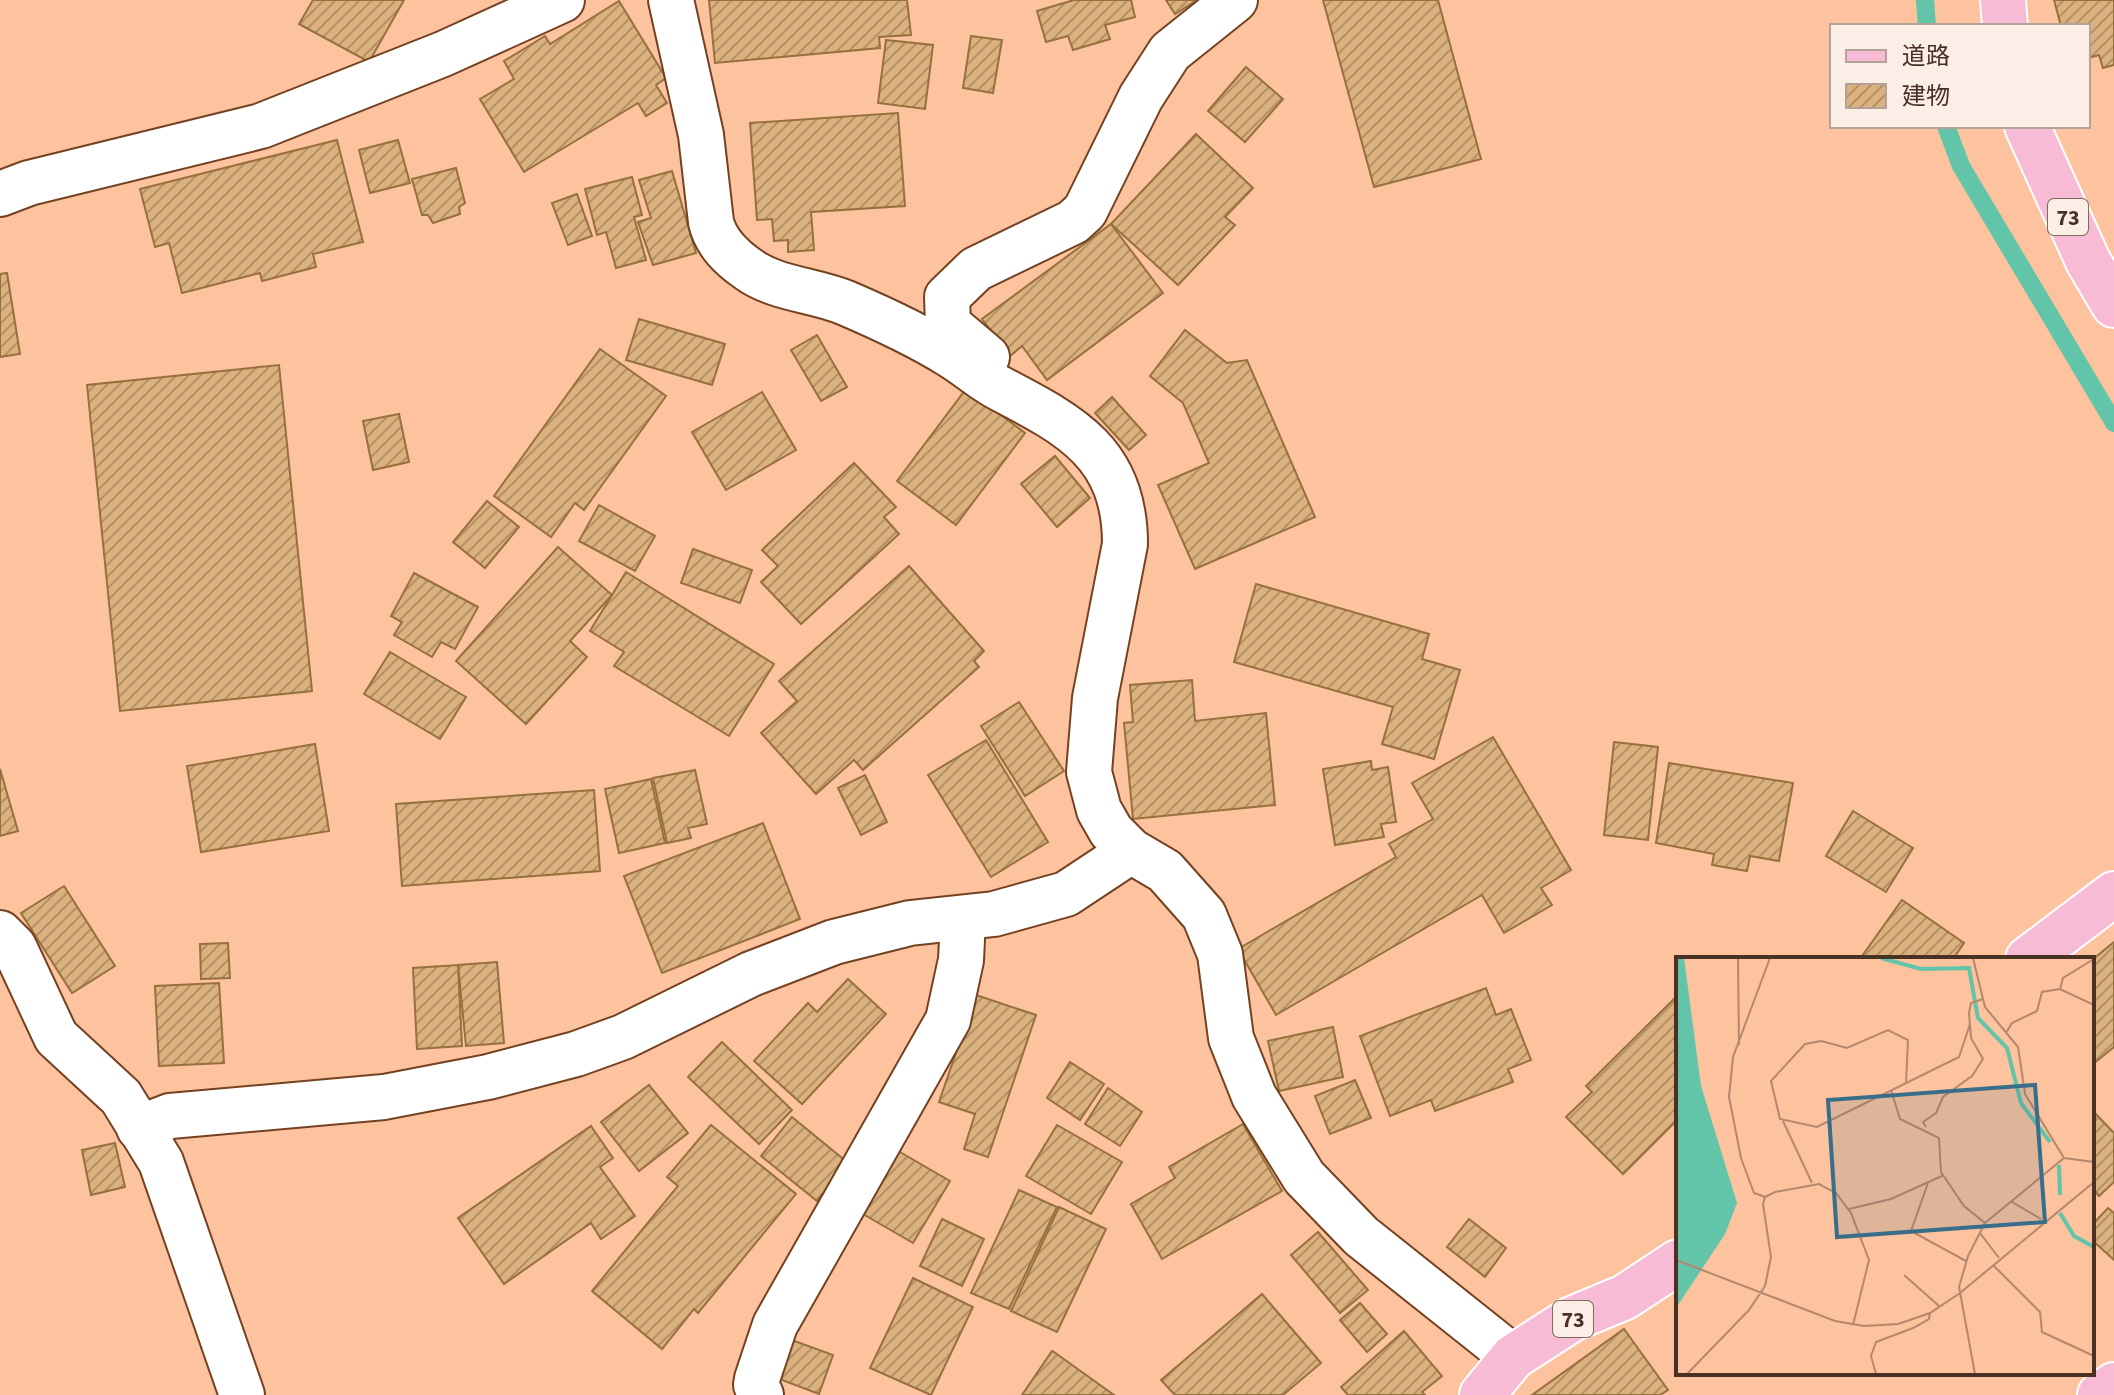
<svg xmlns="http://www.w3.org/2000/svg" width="2114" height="1395" font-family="'Source Sans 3','Noto Sans JP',sans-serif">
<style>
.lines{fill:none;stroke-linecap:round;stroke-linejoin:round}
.stream{stroke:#62c4a8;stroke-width:18}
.building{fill:url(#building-hatch);stroke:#96703d;stroke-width:2}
.minor-casing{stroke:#744221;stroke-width:48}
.major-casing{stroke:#fff;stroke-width:48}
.minor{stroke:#fff;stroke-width:44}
.major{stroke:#f7bbd6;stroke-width:44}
.labels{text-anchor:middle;stroke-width:8;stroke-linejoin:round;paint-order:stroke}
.shield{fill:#fbeee7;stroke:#7e6a5e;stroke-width:2}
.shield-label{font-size:22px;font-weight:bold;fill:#493123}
.inset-river{fill:none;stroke:#62c4a8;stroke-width:4}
.inset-road{fill:none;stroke:#b5886d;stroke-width:2}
.view{fill:#386e89;fill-opacity:0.15;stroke:#386e89;stroke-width:4}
.inset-edge{fill:none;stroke:#493123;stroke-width:4}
</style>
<defs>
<pattern id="building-hatch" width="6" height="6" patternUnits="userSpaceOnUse" patternTransform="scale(2)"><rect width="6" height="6" fill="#dbb27e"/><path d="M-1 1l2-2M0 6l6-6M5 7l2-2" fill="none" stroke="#b49167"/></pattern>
</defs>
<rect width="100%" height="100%" fill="#fdc29e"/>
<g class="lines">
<g class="stream">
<path d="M1925 0 1927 26"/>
<path d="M1946 126 1961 166 2114 423"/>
</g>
</g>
<g class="building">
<path d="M313 0H404L369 62 299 24Z"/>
<path d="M709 0H907L911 35 879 37 880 48 715 63Z"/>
<path d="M1074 0H1131L1135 17 1105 25 1110 39 1073 50 1068 36 1046 42 1037 11Z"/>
<path d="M1166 0H1197L1175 14Z"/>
<path d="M1323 0H1438L1481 159 1374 187Z"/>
<path d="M2054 0H2114V65L2103 68 2099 55 2088 58V26H2061Z"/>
<path d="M619 1 666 78 656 85 667 103 646 116 638 103 524 172 480 99 514 79 504 61 545 36 550 44Z"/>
<path d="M971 36 1002 40 993 93 963 88Z"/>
<path d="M886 40 933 45 925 109 878 103Z"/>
<path d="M1246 67 1283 99 1245 142 1208 111Z"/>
<path d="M898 113 905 206 811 212 814 250 788 252V240L774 241 772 219 757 220 750 123Z"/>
<path d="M1196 134 1253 188 1225 217 1235 225 1178 285 1111 224Z"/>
<path d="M337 140 363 242 313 254 316 267 262 281 260 273 182 293 169 243 155 247 140 189Z"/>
<path d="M398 140 410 183 370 193 359 150Z"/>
<path d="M456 168 465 203 459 207 460 214 433 223 428 215H422L412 179Z"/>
<path d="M672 171 696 253 653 265 638 222 651 218 639 180Z"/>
<path d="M632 177 642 215 634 217 646 260 616 268 606 232 597 235 585 189Z"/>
<path d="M577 194 592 236 568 245 552 203Z"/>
<path d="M1111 224 1163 293 1047 380 1022 346 1010 356 982 319Z"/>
<path d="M7 273 20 354 0 357V274Z"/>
<path d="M639 319 725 344 712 385 626 360Z"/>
<path d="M1185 330 1227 363 1247 360 1315 517 1195 569 1158 485 1209 463 1183 403 1150 376Z"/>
<path d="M817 335 847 387 821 401 791 350Z"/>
<path d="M600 349 666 396 584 510 575 503 551 537 494 496Z"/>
<path d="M279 365 312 691 120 711 87 385Z"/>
<path d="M966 389 1025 433 956 525 897 481Z"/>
<path d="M762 392 796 450 726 490 692 432Z"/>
<path d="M1112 397 1146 435 1129 450 1095 413Z"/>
<path d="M399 414 409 462 373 470 363 421Z"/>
<path d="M1055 456 1090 498 1057 527 1021 484Z"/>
<path d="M854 463 896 507 884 517 899 534 801 624 761 582 778 566 762 550Z"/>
<path d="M487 501 519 527 485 568 453 542Z"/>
<path d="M599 505 655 536 635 571 579 541Z"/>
<path d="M558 547 612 595 570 641 587 657 526 724 456 661Z"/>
<path d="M693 549 752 570 740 603 681 583Z"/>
<path d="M909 566 984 651 974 661 979 667 863 770 854 760 816 794 761 733 797 701 779 681Z"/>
<path d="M626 572 774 664 729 736 614 666 624 652 590 631Z"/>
<path d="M414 573 478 607 455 649 441 642 432 657 394 635 402 622 391 616Z"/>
<path d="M1256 584 1429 634 1422 659 1460 670 1434 759 1382 744 1393 707 1234 662Z"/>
<path d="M390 652 466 697 440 739 364 694Z"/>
<path d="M1192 680 1195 721 1266 713 1275 805 1133 819 1124 723 1133 722 1130 685Z"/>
<path d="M1019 702 1064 771 1025 796 981 726Z"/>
<path d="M1493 737 1571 870 1541 888 1552 905 1504 933 1482 895 1276 1015 1238 949 1396 857 1389 844 1433 819 1412 783Z"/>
<path d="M986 740 1048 842 991 877 928 775Z"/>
<path d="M1614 742 1658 747 1648 840 1604 835Z"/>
<path d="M315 744 329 831 201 852 187 766Z"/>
<path d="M1371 761 1372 770 1388 767 1396 822 1381 824 1384 837 1335 845 1323 769Z"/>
<path d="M1669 763 1793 783 1779 861 1750 856 1747 871 1712 865 1714 854 1656 843Z"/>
<path d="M0 769 18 831 0 836Z"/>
<path d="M695 770 707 824 688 828 691 838 667 843 653 778Z"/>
<path d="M865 775 887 822 861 835 838 788Z"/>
<path d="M651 779 665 843 619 853 605 789Z"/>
<path d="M594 790 600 871 402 886 396 804Z"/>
<path d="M1853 811 1913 848 1886 892 1826 856Z"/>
<path d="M763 823 800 919 662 973 624 876Z"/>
<path d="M64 886 115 966 72 993 21 913Z"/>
<path d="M1902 900 1964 943 1953 959H1860Z"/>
<path d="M2114 942V1047L2092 1065V960Z"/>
<path d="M228 943 230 978 201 979 200 944Z"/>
<path d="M497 962 504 1043 466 1046 458 965Z"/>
<path d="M458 965 462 1046 417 1049 413 968Z"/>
<path d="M848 979 886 1014 802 1104 754 1061 808 1003 817 1012Z"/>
<path d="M219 983 224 1063 159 1066 155 986Z"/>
<path d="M1486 988 1496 1015 1511 1009 1531 1060 1508 1069 1513 1082 1435 1111 1431 1100 1390 1116 1360 1036Z"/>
<path d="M976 995 1036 1015 988 1157 964 1149 975 1114 939 1102Z"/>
<path d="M1678 995V1119L1623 1174 1566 1117 1592 1092 1586 1086Z"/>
<path d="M1333 1027 1343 1077 1279 1091 1268 1041Z"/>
<path d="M722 1042 792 1110 759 1144 688 1077Z"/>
<path d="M1070 1062 1104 1084 1080 1120 1047 1098Z"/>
<path d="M1355 1080 1371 1118 1330 1134 1315 1096Z"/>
<path d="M649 1085 688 1133 639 1171 601 1122Z"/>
<path d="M1108 1088 1142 1112 1120 1146 1085 1124Z"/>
<path d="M2092 1110 2114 1133V1182L2099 1196 2092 1188Z"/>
<path d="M792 1117 848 1163 817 1201 761 1156Z"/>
<path d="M1243 1124 1282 1191 1162 1259 1131 1204 1175 1178 1169 1167Z"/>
<path d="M711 1125 796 1194 698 1313 694 1309 662 1349 592 1291 678 1186 667 1177Z"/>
<path d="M1057 1125 1122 1162 1091 1214 1026 1176Z"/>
<path d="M591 1126 613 1158 600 1167 635 1216 601 1239 591 1223 504 1284 458 1218Z"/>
<path d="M115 1143 125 1187 91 1195 82 1150Z"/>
<path d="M893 1148 950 1181 913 1243 856 1210Z"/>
<path d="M1019 1190 1057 1207 1009 1309 971 1293Z"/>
<path d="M1059 1207 1106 1229 1057 1332 1011 1311Z"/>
<path d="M2108 1208 2114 1213V1260L2092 1240V1225Z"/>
<path d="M942 1219 984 1239 962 1286 920 1266Z"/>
<path d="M1469 1219 1506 1248 1485 1277 1447 1247Z"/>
<path d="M1318 1232 1368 1290 1340 1313 1291 1255Z"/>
<path d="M913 1278 973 1307 931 1395 870 1368Z"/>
<path d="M1262 1294 1321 1363 1283 1395H1175L1161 1380Z"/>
<path d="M1360 1303 1387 1334 1367 1352 1340 1320Z"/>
<path d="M1624 1329 1668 1390 1660 1395H1532Z"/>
<path d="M1404 1331 1442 1376 1422 1392 1425 1395H1348L1341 1387Z"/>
<path d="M789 1339 833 1355 819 1394 774 1377Z"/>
<path d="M1052 1351 1054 1352 1114 1395H1022Z"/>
</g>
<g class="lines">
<defs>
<g id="minor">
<path d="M671 0 701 135 711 222C716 243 731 257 748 269 775 289 815 290 846 303 881 318 918 335 950 355 967 365 983 380 1001 389 1072 426 1125 454 1125 544L1095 698 1089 772 1099 810 1111 831 1131 851 1165 871 1204 915 1220 954 1231 1038 1254 1096 1304 1177 1361 1236 1513 1357"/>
<path d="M0 194 29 183 261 126 443 54 562 0"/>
<path d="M987 357 948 324 947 297 976 269 1073 222 1085 211 1141 97 1170 52 1235 0"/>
<path d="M0 933 14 947 56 1037 121 1097 161 1162 242 1395"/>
<path d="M139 1128 170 1116 384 1097 488 1077 576 1054 623 1037 751 974 834 942 910 923 994 914 1066 894 1131 851"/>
<path d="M761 1395 756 1385 757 1379 775 1325 948 1020 961 960 963 919"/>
</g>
<g id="major">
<path d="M2003 0 2005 26"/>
<path d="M2027 126 2088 261 2114 305"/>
<path d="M2028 959 2114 894"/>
<path d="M1482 1395 1513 1357 1572 1319 1625 1297 1678 1262"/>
<path d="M2100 1395 2114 1385"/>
</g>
</defs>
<use href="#minor" class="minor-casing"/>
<use href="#major" class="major-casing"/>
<use href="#minor" class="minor"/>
<use href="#major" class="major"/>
</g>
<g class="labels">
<g class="shield">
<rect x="2048" y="199" width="40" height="36" rx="6"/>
<rect x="1553" y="1301" width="40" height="36" rx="6"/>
</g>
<g class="shield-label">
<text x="2068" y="225">73</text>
<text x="1573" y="1327">73</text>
</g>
</g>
<g transform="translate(1676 957)">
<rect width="418" height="418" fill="#fdc29e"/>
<path d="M0 1H8L25 129 61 246 49 277 0 351Z" fill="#62c4a8"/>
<path class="inset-river" d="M205 1 245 12 293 11 302 61 331 91 345 146 374 185M383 208 384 238M384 256 398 279 418 290"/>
<path class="inset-road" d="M62 1 63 88M297 1 309 50 342 90 349 137 388 201 309 266 292 299 283 330 299 417M384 32 387 21 418 2M330 76 336 66 361 54 366 35 384 32 418 48M230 126 232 83 212 73 171 91 145 84 129 87 95 124 104 162 141 170 283 100 294 67M215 133 224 162 263 181 265 215 288 249 309 266M107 164 136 226M250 170 247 165 260 156 267 140 296 119 307 102 295 81 293 56 295 46 307 42M388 201 418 205M252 226 235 274 290 304M89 240 78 236 65 201 53 140 57 100 94 1M336 245 365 262M173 252 215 242 268 218M304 276 323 301M0 303 159 364 188 369 222 367 254 356 284 336 418 225M317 308 364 355 366 375 418 399M228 318 263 349M11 417 73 353 89 329 95 300 87 247 89 240 99 235 143 227 160 236 175 256 193 303 177 368M200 417 195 399 200 385 237 371 253 362 254 356"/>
<path class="view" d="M359 128 369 265 161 280 152 143Z"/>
<rect width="418" height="418" class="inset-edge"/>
</g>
<rect x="1830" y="24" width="260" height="104" fill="#fbeee7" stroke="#b4a299" stroke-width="2"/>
<rect x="1846" y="50" width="40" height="12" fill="#f7bbd6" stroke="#b4a299" stroke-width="2"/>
<text x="1902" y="64" font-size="24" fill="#493123">道路</text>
<rect x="1846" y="84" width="40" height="24" fill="url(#building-hatch)" stroke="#b4a299" stroke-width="2"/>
<text x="1902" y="104" font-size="24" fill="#493123">建物</text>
</svg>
